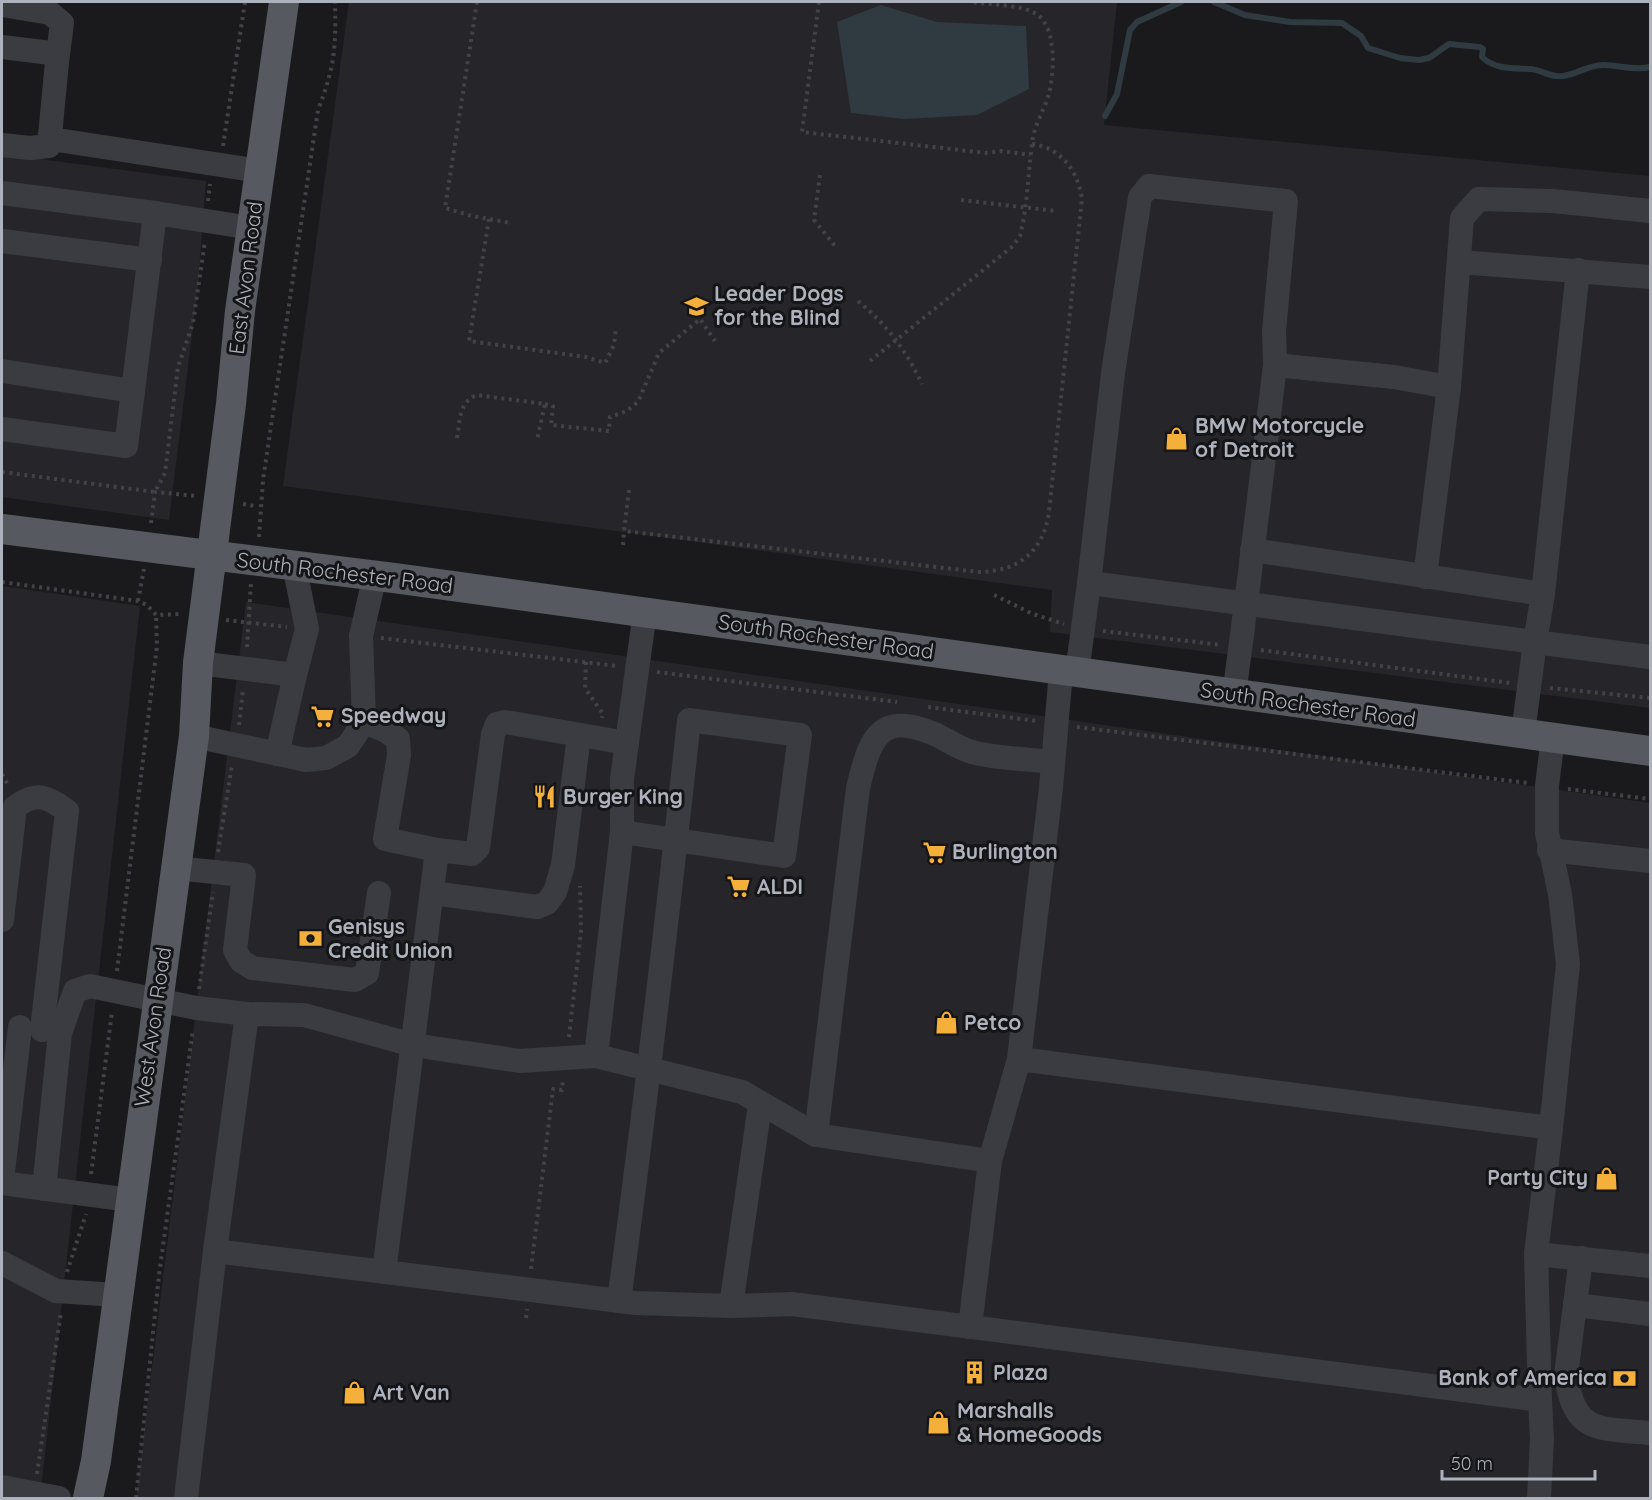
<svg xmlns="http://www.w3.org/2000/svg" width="1652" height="1500" font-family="Quicksand,sans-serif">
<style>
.built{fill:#26262a}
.water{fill:#303a41}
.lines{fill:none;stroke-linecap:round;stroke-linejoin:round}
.stream{stroke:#303a41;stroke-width:6}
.path{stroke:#414349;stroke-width:4;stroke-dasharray:3 4.5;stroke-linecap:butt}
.minor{stroke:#3b3c42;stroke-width:24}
.major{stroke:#575961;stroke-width:30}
.labels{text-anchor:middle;stroke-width:6;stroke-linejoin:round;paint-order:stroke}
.street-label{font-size:21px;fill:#adb2bc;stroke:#151518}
.poi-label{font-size:21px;font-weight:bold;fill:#adb2bc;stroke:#151518;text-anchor:start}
</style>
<rect width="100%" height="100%" fill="#1a1a1d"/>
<g class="built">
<path d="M349 2H1117L1104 125 1650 176V708L1050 632 1052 590 283 486Z"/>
<path d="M2 154 206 181 198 286 169 520 2 497Z"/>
<path d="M2 586 140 606 40 1498H2Z"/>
<path d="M246 602 1650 803V1498H136Z"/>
</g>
<path class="water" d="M881 5 937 22 1026 26 1029 89 977 115 904 119 851 113 837 22Z"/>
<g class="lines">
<g class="stream">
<path d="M1214 2 1245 15 1290 22 1342 23 1361 36 1368 48 1400 58 1419 60 1429 58 1449 44 1480 47 1483 49 1482 57C1495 70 1515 68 1531 69 1542 70 1551 78 1563 76 1578 74 1588 65 1604 65 1619 65 1635 71 1650 67"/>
<path d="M1105 116 1117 94 1130 30 1137 22 1181 2"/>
</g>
<g class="path">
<path d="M477 2 445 208 472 216 511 223"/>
<path d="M819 2 802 132 986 153 1001 151 1030 155"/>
<path d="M223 146 245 2"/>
<path d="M820 175 814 220 835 246"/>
<path d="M961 200 1056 211"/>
<path d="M208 201 210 184"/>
<path d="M489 219 469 341 586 357 605 363 614 345 616 328"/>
<path d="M858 301C887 325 906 350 922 384"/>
<path d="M870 361 1013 246 1020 236C1028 204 1028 169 1033 137 1036 122 1045 108 1049 94 1054 73 1057 30 1038 15 1022 4 990 5 971 2"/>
<path d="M545 404 553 406 551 425 609 431 610 417 627 411 638 402 659 353 700 319 715 341"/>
<path d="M457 438C460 421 459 401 477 395L545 404 537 440"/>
<path d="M2 472 155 492 165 473 178 367 193 323 205 241"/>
<path d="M629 490 624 531 979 572C1019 571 1043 552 1049 512L1082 199C1078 171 1061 148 1032 144"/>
<path d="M243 504 254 506"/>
<path d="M151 523 155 492 197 496"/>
<path d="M259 537 263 480 318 110C335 66 336 48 335 2"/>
<path d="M623 545 624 531"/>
<path d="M2 582 138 601 147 605 156 615 180 614"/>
<path d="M994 595 1033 614 1064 624"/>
<path d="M138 601 144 569"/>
<path d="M226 620 287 627"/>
<path d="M1103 631 1221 645"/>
<path d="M381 638 617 666"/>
<path d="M247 647 251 583"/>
<path d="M1261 650 1510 683"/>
<path d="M586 662 585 688 603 714 602 718"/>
<path d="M657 672 897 702"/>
<path d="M1550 688 1650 698"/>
<path d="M928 707 1037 721"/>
<path d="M239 725 243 690"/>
<path d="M1077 727 1528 783"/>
<path d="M2 774 9 787"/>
<path d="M1568 789 1650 799"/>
<path d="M218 852 232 765"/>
<path d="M117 971 157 646 156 615"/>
<path d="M199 989 213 892"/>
<path d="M569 1037 581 931 580 886"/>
<path d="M91 1174 112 1012"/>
<path d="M531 1269 553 1089 562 1090 563 1080"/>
<path d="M67 1272 86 1214"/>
<path d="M526 1318 527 1309"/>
<path d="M37 1474 61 1312"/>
<path d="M136 1498 159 1275 193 1029"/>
</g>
<g class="minor">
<path d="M2 5 50 13 62 23 57 62"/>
<path d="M2 47 51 53 57 62 49 146 30 148 2 145"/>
<path d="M51 139 260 171"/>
<path d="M2 193 155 213"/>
<path d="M2 241 150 260"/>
<path d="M1460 262 1650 277"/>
<path d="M1578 270 1543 594 1535 642 1650 657"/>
<path d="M1275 365 1394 377 1449 387 1425 577"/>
<path d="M2 371 133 391 155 213 252 228"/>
<path d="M1449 387 1462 218 1479 199 1553 201 1650 211"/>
<path d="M2 429 126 446 133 391"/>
<path d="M1252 550 1543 594"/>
<path d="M294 565 307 629 295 675"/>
<path d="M198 663 295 675 277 754"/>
<path d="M1077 673 1089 583"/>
<path d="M1234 695C1249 585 1262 475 1275 365L1274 331 1286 201 1149 186 1140 197 1113 373 1089 583 1098 584 1535 642 1523 733"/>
<path d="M364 722 386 731 398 739 399 755 385 839 437 850"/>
<path d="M194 736 306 760 326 758 348 746 364 722 361 636 375 575"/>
<path d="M1549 850 1650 861"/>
<path d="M175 868 244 875 235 950 241 961 252 968 355 980 367 973 379 893"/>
<path d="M432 893 537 907 547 903 555 892 563 865 579 735"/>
<path d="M2 920 15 807C36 791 47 796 67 811L42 1030"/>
<path d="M596 1056 622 832V779L645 612"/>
<path d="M1019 1059 1051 788 1061 671"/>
<path d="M816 1135 858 788C869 743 877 710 932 733 944 738 954 745 966 750 986 758 1029 759 1052 762"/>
<path d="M2 1180 20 1027"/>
<path d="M2 1183 130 1200"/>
<path d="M44 1189 60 1033 75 991 90 986 196 1008 247 1014 304 1015 413 1045 520 1061 596 1056 742 1092 816 1135 990 1161 1019 1059 1551 1128 1568 964 1560 894 1547 833V786L1553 737"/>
<path d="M215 1251 247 1014"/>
<path d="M1536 1254 1650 1266"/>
<path d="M1581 1258 1566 1375C1574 1435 1600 1428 1650 1433"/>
<path d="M2 1263 56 1291 117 1295"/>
<path d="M384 1272 437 850 472 854 478 848 493 734 497 724 505 722 627 743"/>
<path d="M619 1301C645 1108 668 914 689 720L800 735 784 856 622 832"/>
<path d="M1575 1305 1650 1314"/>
<path d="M731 1306 792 1304 1540 1400 1536 1254 1551 1128"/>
<path d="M970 1327 990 1161"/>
<path d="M2 1487 59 1498"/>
<path d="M186 1498 215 1251 636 1303 731 1306 760 1105"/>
<path d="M1539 1498 1542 1439 1540 1400"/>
</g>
<g class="major">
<path d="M2 529 394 578 1650 751"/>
<path d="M88 1498 96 1461 194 736 198 663 231 404 240 311 284 2"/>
</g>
</g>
<defs>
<symbol id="school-bare" viewBox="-9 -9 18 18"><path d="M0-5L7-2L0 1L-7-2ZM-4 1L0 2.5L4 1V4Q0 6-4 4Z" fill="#f4b03b" stroke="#151518" stroke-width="2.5" paint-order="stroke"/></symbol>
<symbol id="shop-bare" viewBox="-9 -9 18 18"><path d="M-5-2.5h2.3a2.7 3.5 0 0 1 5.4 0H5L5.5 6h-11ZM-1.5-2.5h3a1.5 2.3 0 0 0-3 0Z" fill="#f4b03b" stroke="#151518" stroke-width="2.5" paint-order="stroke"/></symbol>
<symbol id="supermarket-bare" viewBox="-9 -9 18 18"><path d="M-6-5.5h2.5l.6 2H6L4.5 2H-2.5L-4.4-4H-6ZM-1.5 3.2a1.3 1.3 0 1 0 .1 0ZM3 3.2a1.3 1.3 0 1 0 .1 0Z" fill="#f4b03b" stroke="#151518" stroke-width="2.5" paint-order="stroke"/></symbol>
<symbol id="restaurant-bare" viewBox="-9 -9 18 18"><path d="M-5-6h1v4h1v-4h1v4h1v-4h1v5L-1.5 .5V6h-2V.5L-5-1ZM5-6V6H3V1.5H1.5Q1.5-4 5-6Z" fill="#f4b03b" stroke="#151518" stroke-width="2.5" paint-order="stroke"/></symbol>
<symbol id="bank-bare" viewBox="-9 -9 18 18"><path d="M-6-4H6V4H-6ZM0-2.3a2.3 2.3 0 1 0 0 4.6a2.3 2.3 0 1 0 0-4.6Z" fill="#f4b03b" stroke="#151518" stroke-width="2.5" paint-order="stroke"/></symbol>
<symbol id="building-bare" viewBox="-9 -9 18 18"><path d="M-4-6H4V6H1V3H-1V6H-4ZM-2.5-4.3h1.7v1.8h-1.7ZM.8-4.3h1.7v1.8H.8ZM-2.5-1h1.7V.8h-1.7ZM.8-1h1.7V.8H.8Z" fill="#f4b03b" stroke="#151518" stroke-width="2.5" paint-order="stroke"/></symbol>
</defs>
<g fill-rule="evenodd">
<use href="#school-bare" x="680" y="290" width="33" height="33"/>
<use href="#shop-bare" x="1160" y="422" width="33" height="33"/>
<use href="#supermarket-bare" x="306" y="700" width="33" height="33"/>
<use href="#restaurant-bare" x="528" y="780" width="33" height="33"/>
<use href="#supermarket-bare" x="918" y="836" width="33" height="33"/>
<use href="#supermarket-bare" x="722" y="870" width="33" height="33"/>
<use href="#bank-bare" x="294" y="922" width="33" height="33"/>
<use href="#shop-bare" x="930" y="1006" width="33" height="33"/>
<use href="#shop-bare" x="1590" y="1162" width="33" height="33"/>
<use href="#building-bare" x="958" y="1356" width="33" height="33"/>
<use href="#bank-bare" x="1608" y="1362" width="33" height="33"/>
<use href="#shop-bare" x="338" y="1376" width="33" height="33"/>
<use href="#shop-bare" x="922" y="1406" width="33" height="33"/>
</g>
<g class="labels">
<g class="street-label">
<text transform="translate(246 278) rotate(-83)" y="7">East Avon Road</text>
<text transform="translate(345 573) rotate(7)" y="7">South Rochester Road</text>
<text transform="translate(826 637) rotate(8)" y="7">South Rochester Road</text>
<text transform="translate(1308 705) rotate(8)" y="7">South Rochester Road</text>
<text transform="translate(153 1027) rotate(-82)" y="7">West Avon Road</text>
</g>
<g class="poi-label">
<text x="714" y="301">Leader Dogs<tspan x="714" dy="24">for the Blind</tspan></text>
<text x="1195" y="433">BMW Motorcycle<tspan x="1195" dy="24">of Detroit</tspan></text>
<text x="341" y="723">Speedway</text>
<text x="563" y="804">Burger King</text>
<text x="952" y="859">Burlington</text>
<text x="757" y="894">ALDI</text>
<text x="328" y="934">Genisys<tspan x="328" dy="24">Credit Union</tspan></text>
<text x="964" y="1030">Petco</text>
<text x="1588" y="1185" text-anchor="end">Party City</text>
<text x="993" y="1380">Plaza</text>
<text x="1607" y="1385" text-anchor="end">Bank of America</text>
<text x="373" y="1400">Art Van</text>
<text x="957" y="1418">Marshalls<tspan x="957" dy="24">&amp; HomeGoods</tspan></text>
</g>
</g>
<rect width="1652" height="1500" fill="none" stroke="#adb2bc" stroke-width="6"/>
<path d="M1442 1470v9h153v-9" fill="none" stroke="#adb2bc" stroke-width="3"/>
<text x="1451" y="1470" font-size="18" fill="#adb2bc" stroke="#151518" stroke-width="4.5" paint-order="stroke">50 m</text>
</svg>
